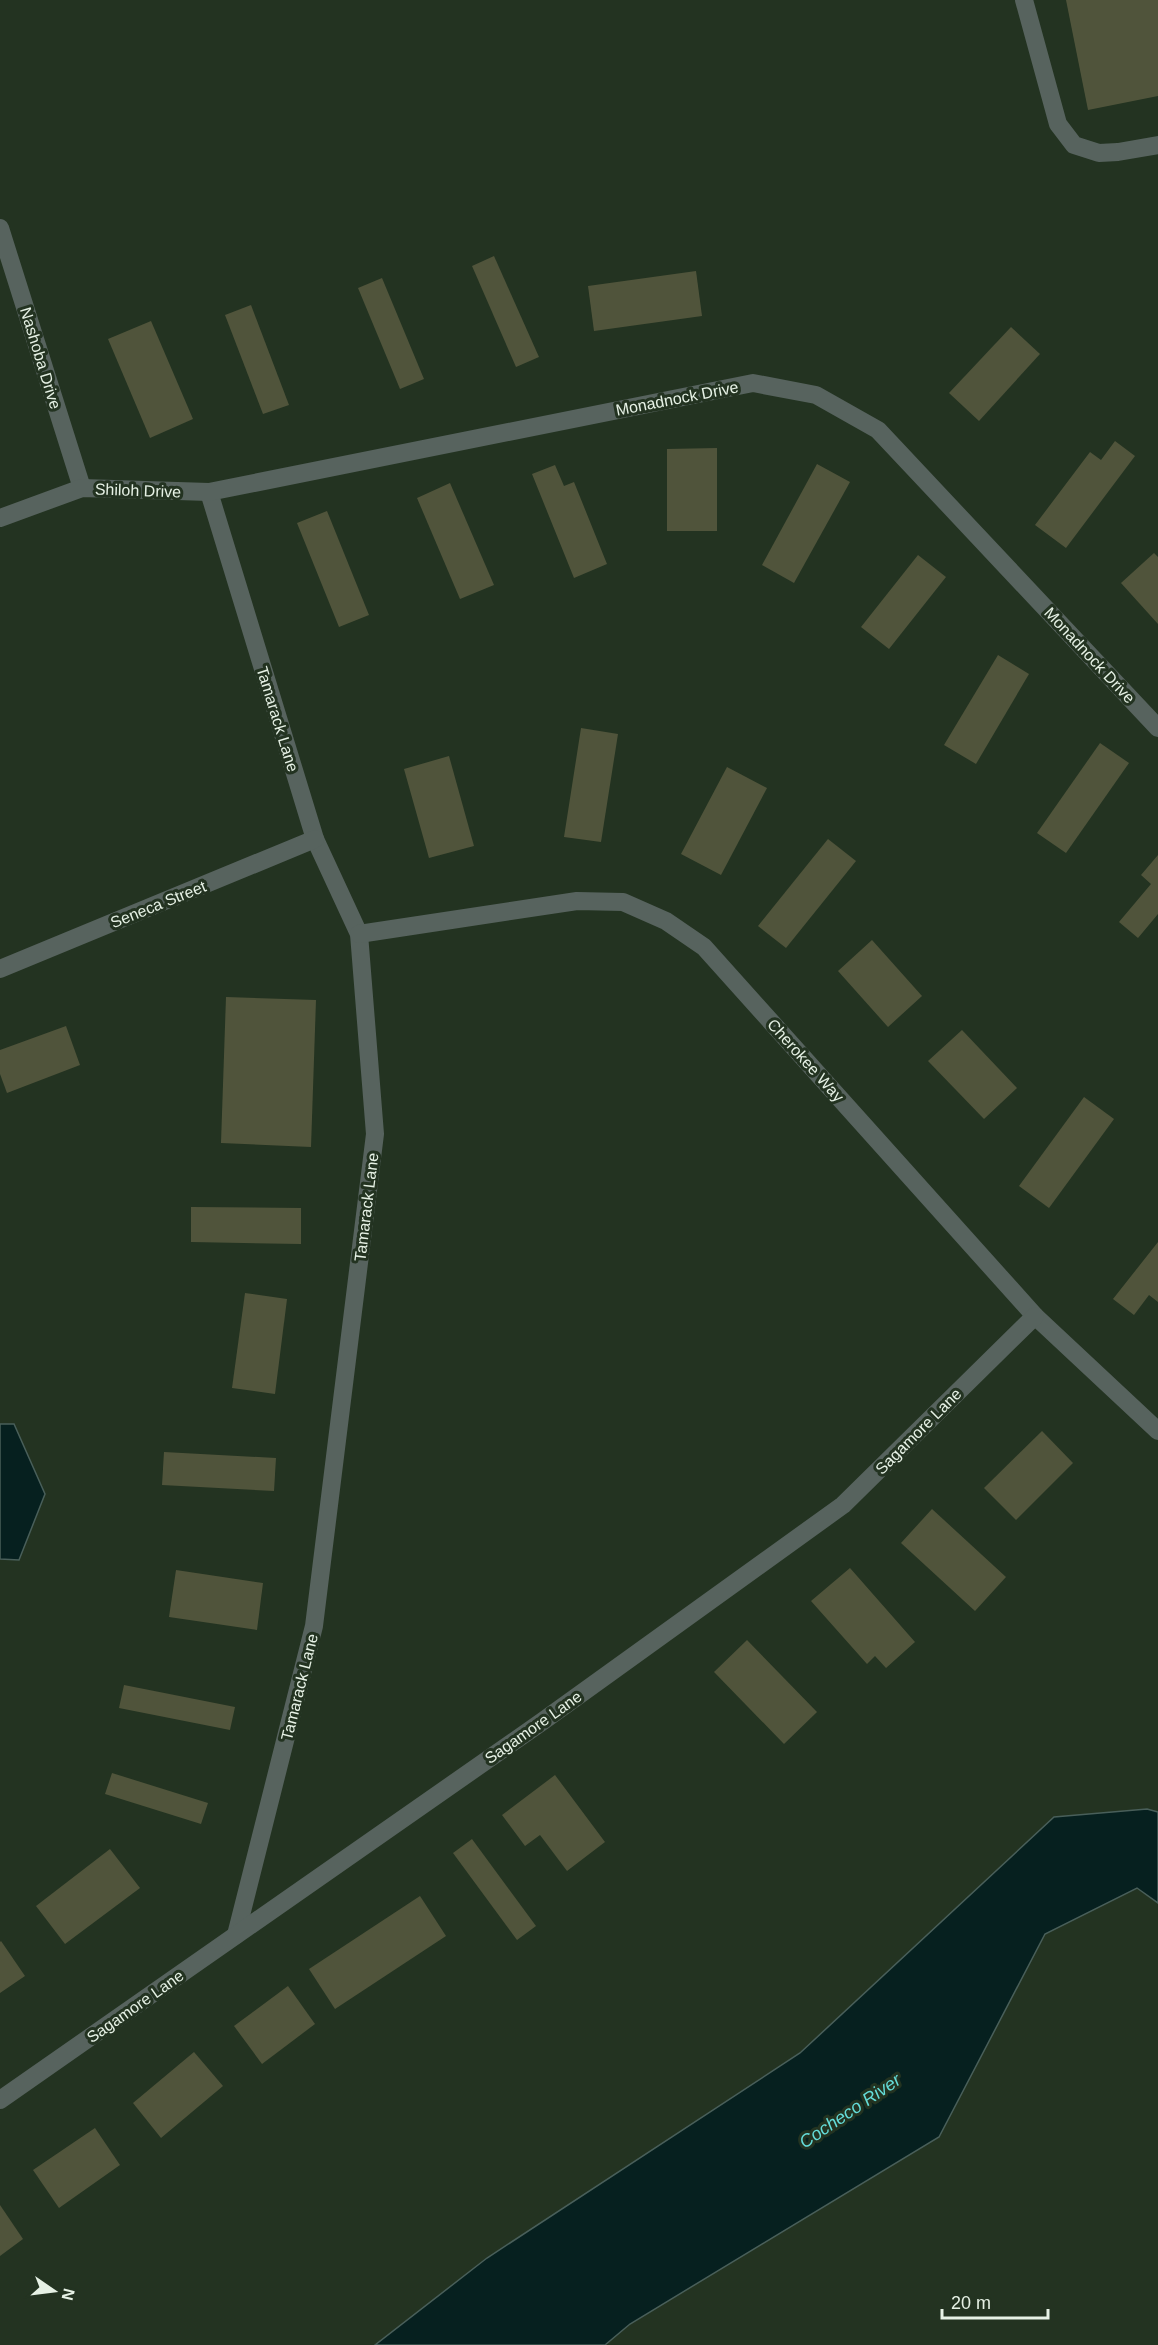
<svg xmlns="http://www.w3.org/2000/svg" width="1158" height="2345" font-family="Arial,sans-serif">
<style>
.water{fill:#06201f;stroke:#495f5a;stroke-width:1.5}
.building{fill:#50543b}
.lines{fill:none;stroke-linecap:round;stroke-linejoin:round}
.minor{stroke:#57635e;stroke-width:18}
.labels{text-anchor:middle;stroke-width:6;stroke-linejoin:round;paint-order:stroke}
.street-label{font-size:16px;fill:#e6f1e5;stroke:#233321}
.water-label{font-size:18px;font-style:italic;fill:#64dcd8;stroke:#233321}
</style>
<rect width="100%" height="100%" fill="#233321"/>
<g class="water">
<path d="M0 1424H14L45 1494 19 1560 0 1559Z"/>
<path d="M1147 1809 1158 1812V1903L1137 1888 1045 1934 939 2137 630 2324 605 2345H375L487 2258 800 2053 1054 1817Z"/>
</g>
<g class="building">
<path d="M1066 0H1158V96L1088 110Z"/>
<path d="M494 256 539 357 516 367 472 266Z"/>
<path d="M696 271 702 316 594 331 588 286Z"/>
<path d="M382 278 424 379 400 389 358 288Z"/>
<path d="M251 305 289 405 263 414 225 315Z"/>
<path d="M151 321 193 419 150 438 108 339Z"/>
<path d="M1011 327 1040 354 979 421 949 393Z"/>
<path d="M1115 441 1135 456 1066 548 1035 525 1090 452 1101 460Z"/>
<path d="M717 448V531H667V449Z"/>
<path d="M817 464 850 482 794 583 762 565Z"/>
<path d="M555 465 564 486 574 482 607 564 574 578 532 474Z"/>
<path d="M450 483 494 585 460 599 417 498Z"/>
<path d="M327 511 369 615 339 627 297 523Z"/>
<path d="M1154 553 1158 557V624L1121 583Z"/>
<path d="M918 555 946 577 889 649 861 627Z"/>
<path d="M998 655 1029 674 976 764 944 745Z"/>
<path d="M581 728 618 734 601 842 564 837Z"/>
<path d="M1100 743 1129 763 1066 853 1037 833Z"/>
<path d="M449 756 474 846 429 858 404 769Z"/>
<path d="M727 767 767 788 721 875 681 854Z"/>
<path d="M828 839 856 861 786 948 758 926Z"/>
<path d="M1158 855V914L1138 938 1119 922 1151 884 1141 875Z"/>
<path d="M872 940 922 996 888 1027 838 971Z"/>
<path d="M226 997 316 1000 311 1147 221 1143Z"/>
<path d="M66 1026 80 1065 7 1093 0 1074V1050Z"/>
<path d="M962 1030 1017 1088 984 1119 928 1061Z"/>
<path d="M1084 1097 1114 1119 1049 1208 1019 1186Z"/>
<path d="M191 1207 301 1208V1244L191 1242Z"/>
<path d="M1158 1242V1302L1149 1295 1134 1315 1113 1299Z"/>
<path d="M245 1293 287 1299 275 1394 232 1388Z"/>
<path d="M1042 1431 1073 1463 1016 1520 984 1488Z"/>
<path d="M164 1452 276 1458 274 1491 162 1485Z"/>
<path d="M932 1509 1006 1577 975 1611 901 1543Z"/>
<path d="M850 1568 915 1642 886 1668 875 1656 867 1664 811 1601Z"/>
<path d="M176 1570 263 1583 257 1630 169 1617Z"/>
<path d="M747 1640 817 1712 784 1744 714 1672Z"/>
<path d="M124 1685 235 1707 230 1730 119 1708Z"/>
<path d="M112 1773 208 1803 201 1824 105 1794Z"/>
<path d="M555 1775 605 1842 567 1871 540 1835 525 1846 502 1815Z"/>
<path d="M472 1839 536 1926 517 1940 453 1853Z"/>
<path d="M110 1849 140 1888 65 1944 36 1906Z"/>
<path d="M420 1896 446 1936 335 2009 309 1969Z"/>
<path d="M1 1941 25 1976 0 1993V1942Z"/>
<path d="M288 1986 315 2024 262 2064 234 2026Z"/>
<path d="M194 2052 223 2086 161 2138 133 2103Z"/>
<path d="M95 2128 120 2165 59 2208 33 2170Z"/>
<path d="M0 2205 23 2239 0 2256Z"/>
</g>
<g class="lines">
<g class="minor">
<path d="M1024 0 1058 124 1074 145 1099 153 1118 152 1158 145"/>
<path d="M0 228 82 488"/>
<path d="M209 492 315 839 359 934 375 1134 314 1626 236 1935"/>
<path d="M0 518 82 488 209 492 753 383 816 395 878 430 1158 728"/>
<path d="M359 934 577 901 623 902 666 921 704 947 1035 1316 1158 1431"/>
<path d="M0 969 315 839"/>
<path d="M0 2100 543 1721 843 1505 1035 1316"/>
</g>
</g>
<g class="labels">
<g class="street-label">
<text transform="translate(41 358) rotate(73)" y="6">Nashoba Drive</text>
<text transform="translate(677 398) rotate(-11)" y="6">Monadnock Drive</text>
<text transform="translate(138 490) rotate(2)" y="6">Shiloh Drive</text>
<text transform="translate(1090 655) rotate(47)" y="6">Monadnock Drive</text>
<text transform="translate(278 719) rotate(73)" y="6">Tamarack Lane</text>
<text transform="translate(158 904) rotate(-22)" y="6">Seneca Street</text>
<text transform="translate(806 1060) rotate(48)" y="6">Cherokee Way</text>
<text transform="translate(366 1207) rotate(-83)" y="6">Tamarack Lane</text>
<text transform="translate(918 1431) rotate(-45)" y="6">Sagamore Lane</text>
<text transform="translate(299 1687) rotate(-76)" y="6">Tamarack Lane</text>
<text transform="translate(533 1727) rotate(-35)" y="6">Sagamore Lane</text>
<text transform="translate(135 2006) rotate(-35)" y="6">Sagamore Lane</text>
</g>
<g class="water-label">
<text transform="translate(850 2111) rotate(-34)" y="6">Cocheco River</text>
</g>
</g>
<g transform="translate(54 2291) rotate(104)" stroke="#233321" stroke-width="4.5" paint-order="stroke">
<path d="M0-4.5L10 22L0 15L-10 22Z" fill="#e6f1e5"/>
<text y="-9" font-size="16" font-weight="bold" text-anchor="middle" fill="#e6f1e5">N</text>
</g>
<path d="M942 2309v9h106v-9" fill="none" stroke="#e6f1e5" stroke-width="3"/>
<text x="951" y="2309" font-size="18" fill="#e6f1e5" stroke="#233321" stroke-width="4.5" paint-order="stroke">20 m</text>
</svg>
